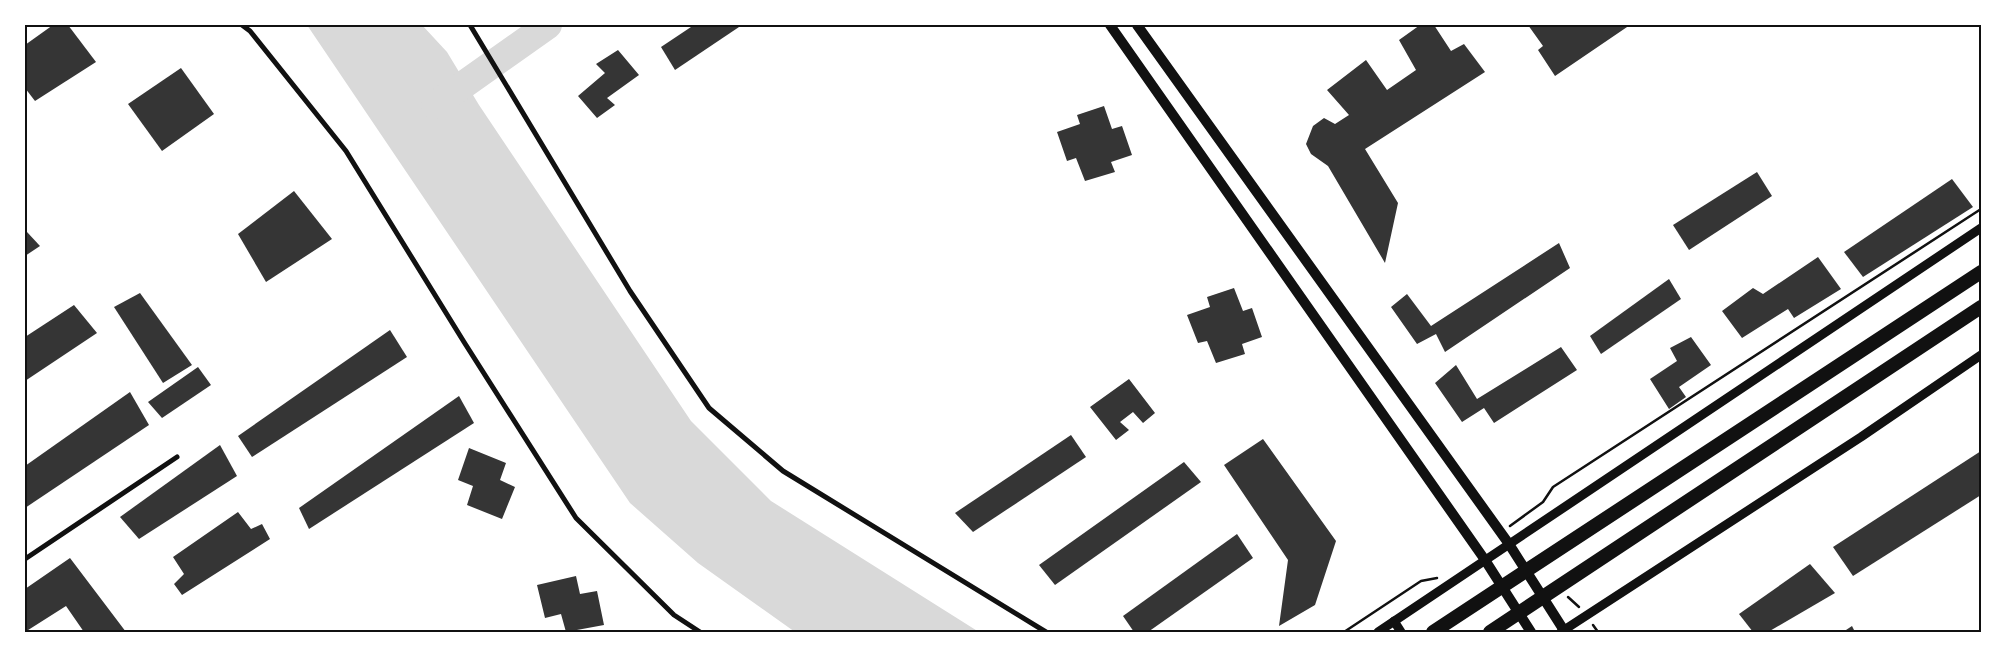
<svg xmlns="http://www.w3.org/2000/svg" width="2006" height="657" font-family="'Titillium Web',sans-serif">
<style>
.water{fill:#d9d9d9}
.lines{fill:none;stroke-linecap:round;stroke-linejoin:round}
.river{stroke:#d9d9d9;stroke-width:28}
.building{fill:#353535}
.path{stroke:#111;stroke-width:2.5}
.minor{stroke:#111;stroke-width:5}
.tertiary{stroke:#111;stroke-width:9}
.secondary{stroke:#111;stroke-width:10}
.trunk{stroke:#111;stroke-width:14}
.neatline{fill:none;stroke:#111;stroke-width:2}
</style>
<rect width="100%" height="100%" fill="#fff"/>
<path class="water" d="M307 25H422L447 52 479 105 691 421 771 501 979 632H795L698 563 630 503Z"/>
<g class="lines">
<path class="river" d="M435 105 548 25"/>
</g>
<g class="building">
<path d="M53 25H68L96 62 35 101 25 88V45Z"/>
<path d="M694 25H742L675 70 661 47Z"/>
<path d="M1420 25H1434L1451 51 1464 44 1485 72 1365 149 1398 203 1385 263 1328 166 1311 154 1306 144 1313 126 1324 118 1335 124 1349 115 1327 90 1366 60 1387 90 1416 70 1399 40Z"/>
<path d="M1528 25H1630L1555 76 1538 50 1543 46Z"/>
<path d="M618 50 639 75 607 98 615 105 597 118 578 96 605 73 596 64Z"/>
<path d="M181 68 214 114 162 151 128 104Z"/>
<path d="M1104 106 1112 129 1122 126 1132 155 1111 162 1115 172 1085 181 1076 158 1067 161 1057 132 1080 124 1077 115Z"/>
<path d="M1757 172 1772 196 1689 250 1673 225Z"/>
<path d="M1952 179 1973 207 1863 277 1844 252Z"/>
<path d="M294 191 332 239 266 282 238 234Z"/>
<path d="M27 232 40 246 25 256V234Z"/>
<path d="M1559 243 1570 268 1445 352 1436 334 1417 344 1391 307 1407 294 1431 326Z"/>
<path d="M1818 257 1841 289 1794 318 1788 309 1742 338 1722 311 1753 288 1763 294Z"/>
<path d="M1669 279 1681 299 1601 354 1590 336Z"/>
<path d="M1234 288 1243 311 1252 308 1262 337 1242 344 1245 354 1216 363 1207 341 1198 343 1187 315 1210 307 1207 297Z"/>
<path d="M140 293 192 365 163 383 114 307Z"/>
<path d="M74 305 97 333 25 381V337Z"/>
<path d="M390 330 407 357 252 457 238 436Z"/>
<path d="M1691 337 1711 365 1679 387 1686 397 1669 409 1650 379 1677 361 1670 348Z"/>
<path d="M1561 347 1577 370 1494 423 1484 408 1462 422 1435 383 1456 365 1477 399Z"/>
<path d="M198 367 211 385 162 418 148 402Z"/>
<path d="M1129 379 1155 413 1143 423 1133 412 1120 422 1129 430 1116 440 1090 407Z"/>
<path d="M130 392 149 425 25 508V466Z"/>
<path d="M459 396 474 423 309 529 299 508Z"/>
<path d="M1071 435 1086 457 973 532 955 513Z"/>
<path d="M1263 439 1336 541 1315 605 1279 626 1288 560 1224 465Z"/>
<path d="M220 445 237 476 139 539 120 517Z"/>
<path d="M469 448 506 463 500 480 515 487 502 519 467 505 473 486 458 480Z"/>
<path d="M1981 451V495L1853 576 1833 547Z"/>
<path d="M1184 462 1201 482 1055 585 1039 565Z"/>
<path d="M238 512 251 529 262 524 270 539 182 595 174 584 184 574 173 557Z"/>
<path d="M1237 534 1253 558 1148 632H1134L1123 616Z"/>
<path d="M70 558 126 632H84L66 606 25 632V589Z"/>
<path d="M1810 564 1835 593 1768 632H1753L1739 614Z"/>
<path d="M576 576 580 594 597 591 604 625 566 632 561 614 545 618 537 585Z"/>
<path d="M1852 626 1855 632H1843Z"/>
</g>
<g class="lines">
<g class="path">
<path d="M1510 526 1543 502 1553 487 1981 209"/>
<path d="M1568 597 1579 607"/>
<path d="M1593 625 1598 632"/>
<path d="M1344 632 1421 581 1437 578"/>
</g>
<g class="minor">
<path d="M242 25 250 31 346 151 464 342 576 518 674 615 700 632"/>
<path d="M470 25 630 291 709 408 783 471 1046 632"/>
<path d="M25 559 177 457"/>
</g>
<g class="tertiary">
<path d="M1394 621 1401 632"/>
<path d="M1378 632 1981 228"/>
<path d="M1561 632 1861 437 1981 355"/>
</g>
<g class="secondary">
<path d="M1110 25 1485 560 1531 632"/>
<path d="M1137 25 1509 544 1565 632"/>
</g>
<g class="trunk">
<path d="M1433 632 1981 272"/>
<path d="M1490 632 1981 307"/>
</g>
</g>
<rect width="2006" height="657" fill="none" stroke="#ffffff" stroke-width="52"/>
<rect x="26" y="26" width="1954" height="605" class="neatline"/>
</svg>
